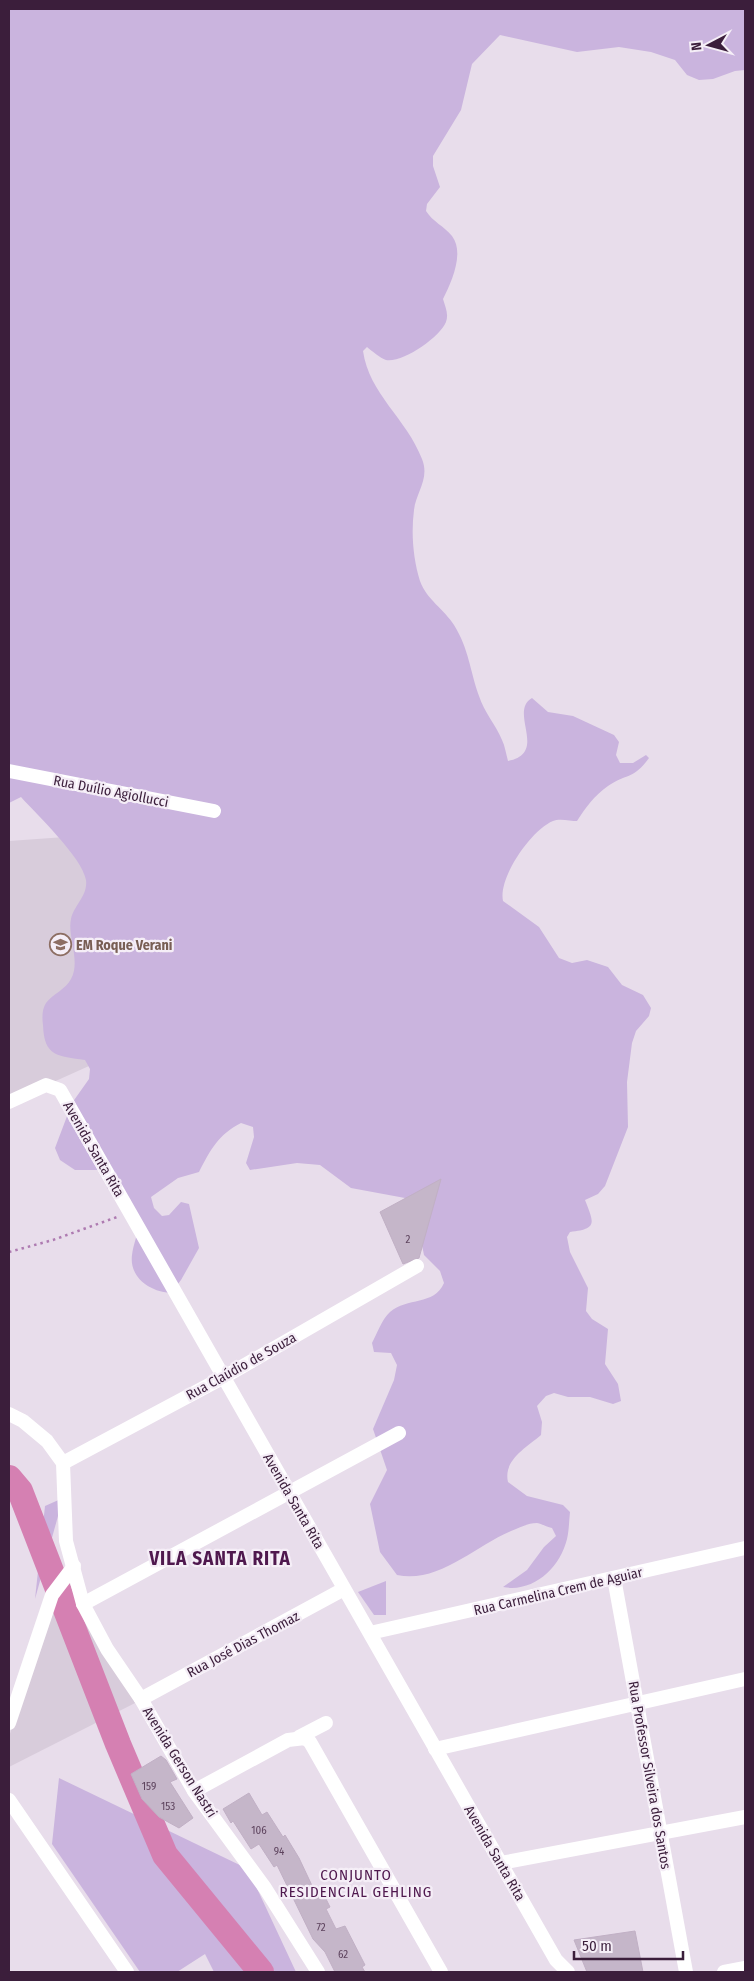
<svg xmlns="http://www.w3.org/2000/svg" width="754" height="1981" font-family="'Fira Sans Condensed',sans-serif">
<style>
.built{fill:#d8ccdb}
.green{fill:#cab4de}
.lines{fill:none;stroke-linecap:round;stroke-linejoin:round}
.river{stroke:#d580b2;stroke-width:26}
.building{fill:#c5b6c9;stroke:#c1b0c5}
.path{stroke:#ae7bb1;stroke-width:2.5;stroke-dasharray:2.5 4;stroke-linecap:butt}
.minor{stroke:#fff;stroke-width:14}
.labels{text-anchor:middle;stroke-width:4.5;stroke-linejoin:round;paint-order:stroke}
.number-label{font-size:11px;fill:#5e445e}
.street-label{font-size:14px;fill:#3b1e3b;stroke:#f5eef7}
.education-label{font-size:14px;font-weight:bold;fill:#785e54;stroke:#f5eef7;text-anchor:start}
.neighbourhood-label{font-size:15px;letter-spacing:1px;fill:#4f184e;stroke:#f5eef7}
.district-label{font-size:19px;font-weight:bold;letter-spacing:1px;fill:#4f184e;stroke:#f5eef7}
</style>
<rect width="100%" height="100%" fill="#e8ddeb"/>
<g class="built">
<path d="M93 835 129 1048 9 1102V841Z"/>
<path d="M53 1596 81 1604 141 1700 9 1767V1737Z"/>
</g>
<g class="green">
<path d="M9 9H745V70L735 71 713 79 699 80 687 75 675 60 651 52 619 47 577 52 500 35 472 64 461 110 433 156V166L440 187 427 204 426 211C433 222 444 226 452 236 465 253 451 283 443 299 445 306 449 314 446 322 440 337 403 363 386 360 380 358 372 351 367 347L363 351C369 394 407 419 422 459 430 479 416 492 414 510 411 533 413 558 420 581 427 600 444 609 454 625 469 649 470 671 479 696 484 712 496 725 502 740 505 746 506 754 508 761 549 753 508 712 532 698L548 712 573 716 614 735 619 742 616 755 620 763H633L646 755 649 758C633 780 627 773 608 786 594 796 586 807 577 821 571 821 559 818 553 821 531 830 498 878 503 901L539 927 559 958 572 963 587 960 608 967 622 985 643 995 651 1008 649 1016 636 1031 632 1043 627 1082 628 1127 605 1186 598 1194 585 1200C594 1223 598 1229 570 1232L567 1237 570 1252 588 1288 586 1311 592 1319 608 1329 605 1364 618 1384 621 1401 613 1404 590 1397H568L554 1393 546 1396 537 1406 542 1422 541 1435C526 1448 503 1460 508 1482L527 1496 563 1505 570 1512C569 1521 569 1531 567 1539 560 1568 533 1593 503 1587L527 1570 544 1547 556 1536 552 1528C547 1527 542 1524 537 1523 528 1523 519 1528 511 1531 475 1546 438 1584 397 1575L380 1552 370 1504 387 1470 373 1429 394 1380 397 1365 391 1353 374 1352 372 1343C377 1334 382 1319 390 1312 407 1297 434 1306 444 1283L440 1271 424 1255 416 1216 405 1198 351 1188 320 1165 297 1163 250 1170 246 1163 254 1137 253 1127 241 1123C218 1135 211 1149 199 1172L178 1178 151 1197 154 1208 162 1216 169 1215 181 1202 189 1204 199 1248 181 1280 171 1293C151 1292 129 1278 132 1255 133 1245 138 1234 139 1224 139 1217 132 1206 130 1199L107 1188 112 1170H75L60 1160 55 1148 72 1103 89 1079 90 1069 85 1060C58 1056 44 1057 43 1025 42 1018 42 1009 46 1003 53 994 66 989 71 979 81 961 67 936 71 919 74 905 88 896 86 880 82 857 37 815 21 797L9 803Z"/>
<path d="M63 1498 35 1599 45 1506Z"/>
<path d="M386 1581V1615H374L358 1592Z"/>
<path d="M59 1778 248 1869 296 1972H214L205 1954 177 1972H140L52 1844Z"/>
</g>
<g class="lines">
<path class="river" d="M9 1478 20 1491 118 1744 165 1855 261 1972"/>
</g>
<g class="building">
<path d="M441 1179 419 1258 403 1264 380 1212Z"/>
<path d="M161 1756 166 1760 177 1779 170 1782 193 1818 179 1828 159 1817 142 1799 131 1774Z"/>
<path d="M249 1793 262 1815 267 1812 283 1837 285 1835 299 1858 315 1892 321 1889 330 1907 326 1909 336 1929 345 1926 365 1965 362 1967 365 1972H335L325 1952 313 1939 277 1865 274 1867 259 1844 251 1849 233 1821 231 1823 223 1809Z"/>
<path d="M635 1931 643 1972H587L574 1940Z"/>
</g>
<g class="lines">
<path class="path" d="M9 1252 53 1240 117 1217"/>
<g class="minor">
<path d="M9 771 214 811"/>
<path d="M9 1102 46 1085 60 1090 556 1960 568 1972"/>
<path d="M9 1414 23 1421 47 1441 63 1463 66 1541 83 1604 107 1649 141 1699 194 1791 265 1888 318 1972"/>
<path d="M63 1463 224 1377 417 1266"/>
<path d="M614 1578 686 1972"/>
<path d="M83 1604 399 1433"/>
<path d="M370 1633 745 1548"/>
<path d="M141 1699 344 1589"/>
<path d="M9 1723 52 1595 74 1566"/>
<path d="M299 1737 326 1723"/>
<path d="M435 1749 745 1679"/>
<path d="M194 1791 288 1740 305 1738 310 1742 441 1972"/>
<path d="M9 1800 127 1972"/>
<path d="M501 1863 745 1817"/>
<path d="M724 1972 745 1968"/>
</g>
</g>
<defs>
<symbol id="school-ring" viewBox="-11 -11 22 22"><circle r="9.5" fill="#f5eef7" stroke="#8d6e63" stroke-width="1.5"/><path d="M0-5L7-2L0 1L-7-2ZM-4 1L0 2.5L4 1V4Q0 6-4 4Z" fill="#8d6e63"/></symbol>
</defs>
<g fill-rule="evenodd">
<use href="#school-ring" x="48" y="932" width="25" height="25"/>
</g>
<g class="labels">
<g class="number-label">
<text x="408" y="1243">2</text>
<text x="149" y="1790">159</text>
<text x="168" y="1810">153</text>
<text x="259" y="1834">106</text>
<text x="279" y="1855">94</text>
<text x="321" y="1931">72</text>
<text x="343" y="1958">62</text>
</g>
<g class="street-label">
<text transform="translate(111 791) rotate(11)" y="5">Rua Duílio Agiollucci</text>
<text transform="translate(94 1149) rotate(60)" y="5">Avenida Santa Rita</text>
<text transform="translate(241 1366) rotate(-29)" y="5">Rua Claúdio de Souza</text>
<text transform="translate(294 1501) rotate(60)" y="5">Avenida Santa Rita</text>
<text transform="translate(558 1591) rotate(-13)" y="5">Rua Carmelina Crem de Aguiar</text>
<text transform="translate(243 1644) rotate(-28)" y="5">Rua José Dias Thomaz</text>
<text transform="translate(180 1762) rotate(58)" y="5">Avenida Gerson Nastri</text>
<text transform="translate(650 1775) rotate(80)" y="5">Rua Professor Silveira dos Santos</text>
<text transform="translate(495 1853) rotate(60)" y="5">Avenida Santa Rita</text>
</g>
<g class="education-label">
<text x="76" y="950">EM Roque Verani</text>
</g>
<g class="neighbourhood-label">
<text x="356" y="1880">CONJUNTO<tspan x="356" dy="17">RESIDENCIAL GEHLING</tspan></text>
</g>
<g class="district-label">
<text x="220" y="1565">VILA SANTA RITA</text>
</g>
</g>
<rect width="754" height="1981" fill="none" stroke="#3b1e3b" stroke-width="20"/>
<g transform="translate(709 45) rotate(264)" stroke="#f5eef7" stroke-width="4" paint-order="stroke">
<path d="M0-4L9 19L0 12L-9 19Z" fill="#3b1e3b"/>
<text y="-8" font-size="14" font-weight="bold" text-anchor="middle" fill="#3b1e3b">N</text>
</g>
<path d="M574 1951v8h109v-8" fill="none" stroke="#3b1e3b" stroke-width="2.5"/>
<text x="582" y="1951" font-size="15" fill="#3b1e3b" stroke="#f5eef7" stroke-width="4" paint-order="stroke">50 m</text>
</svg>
